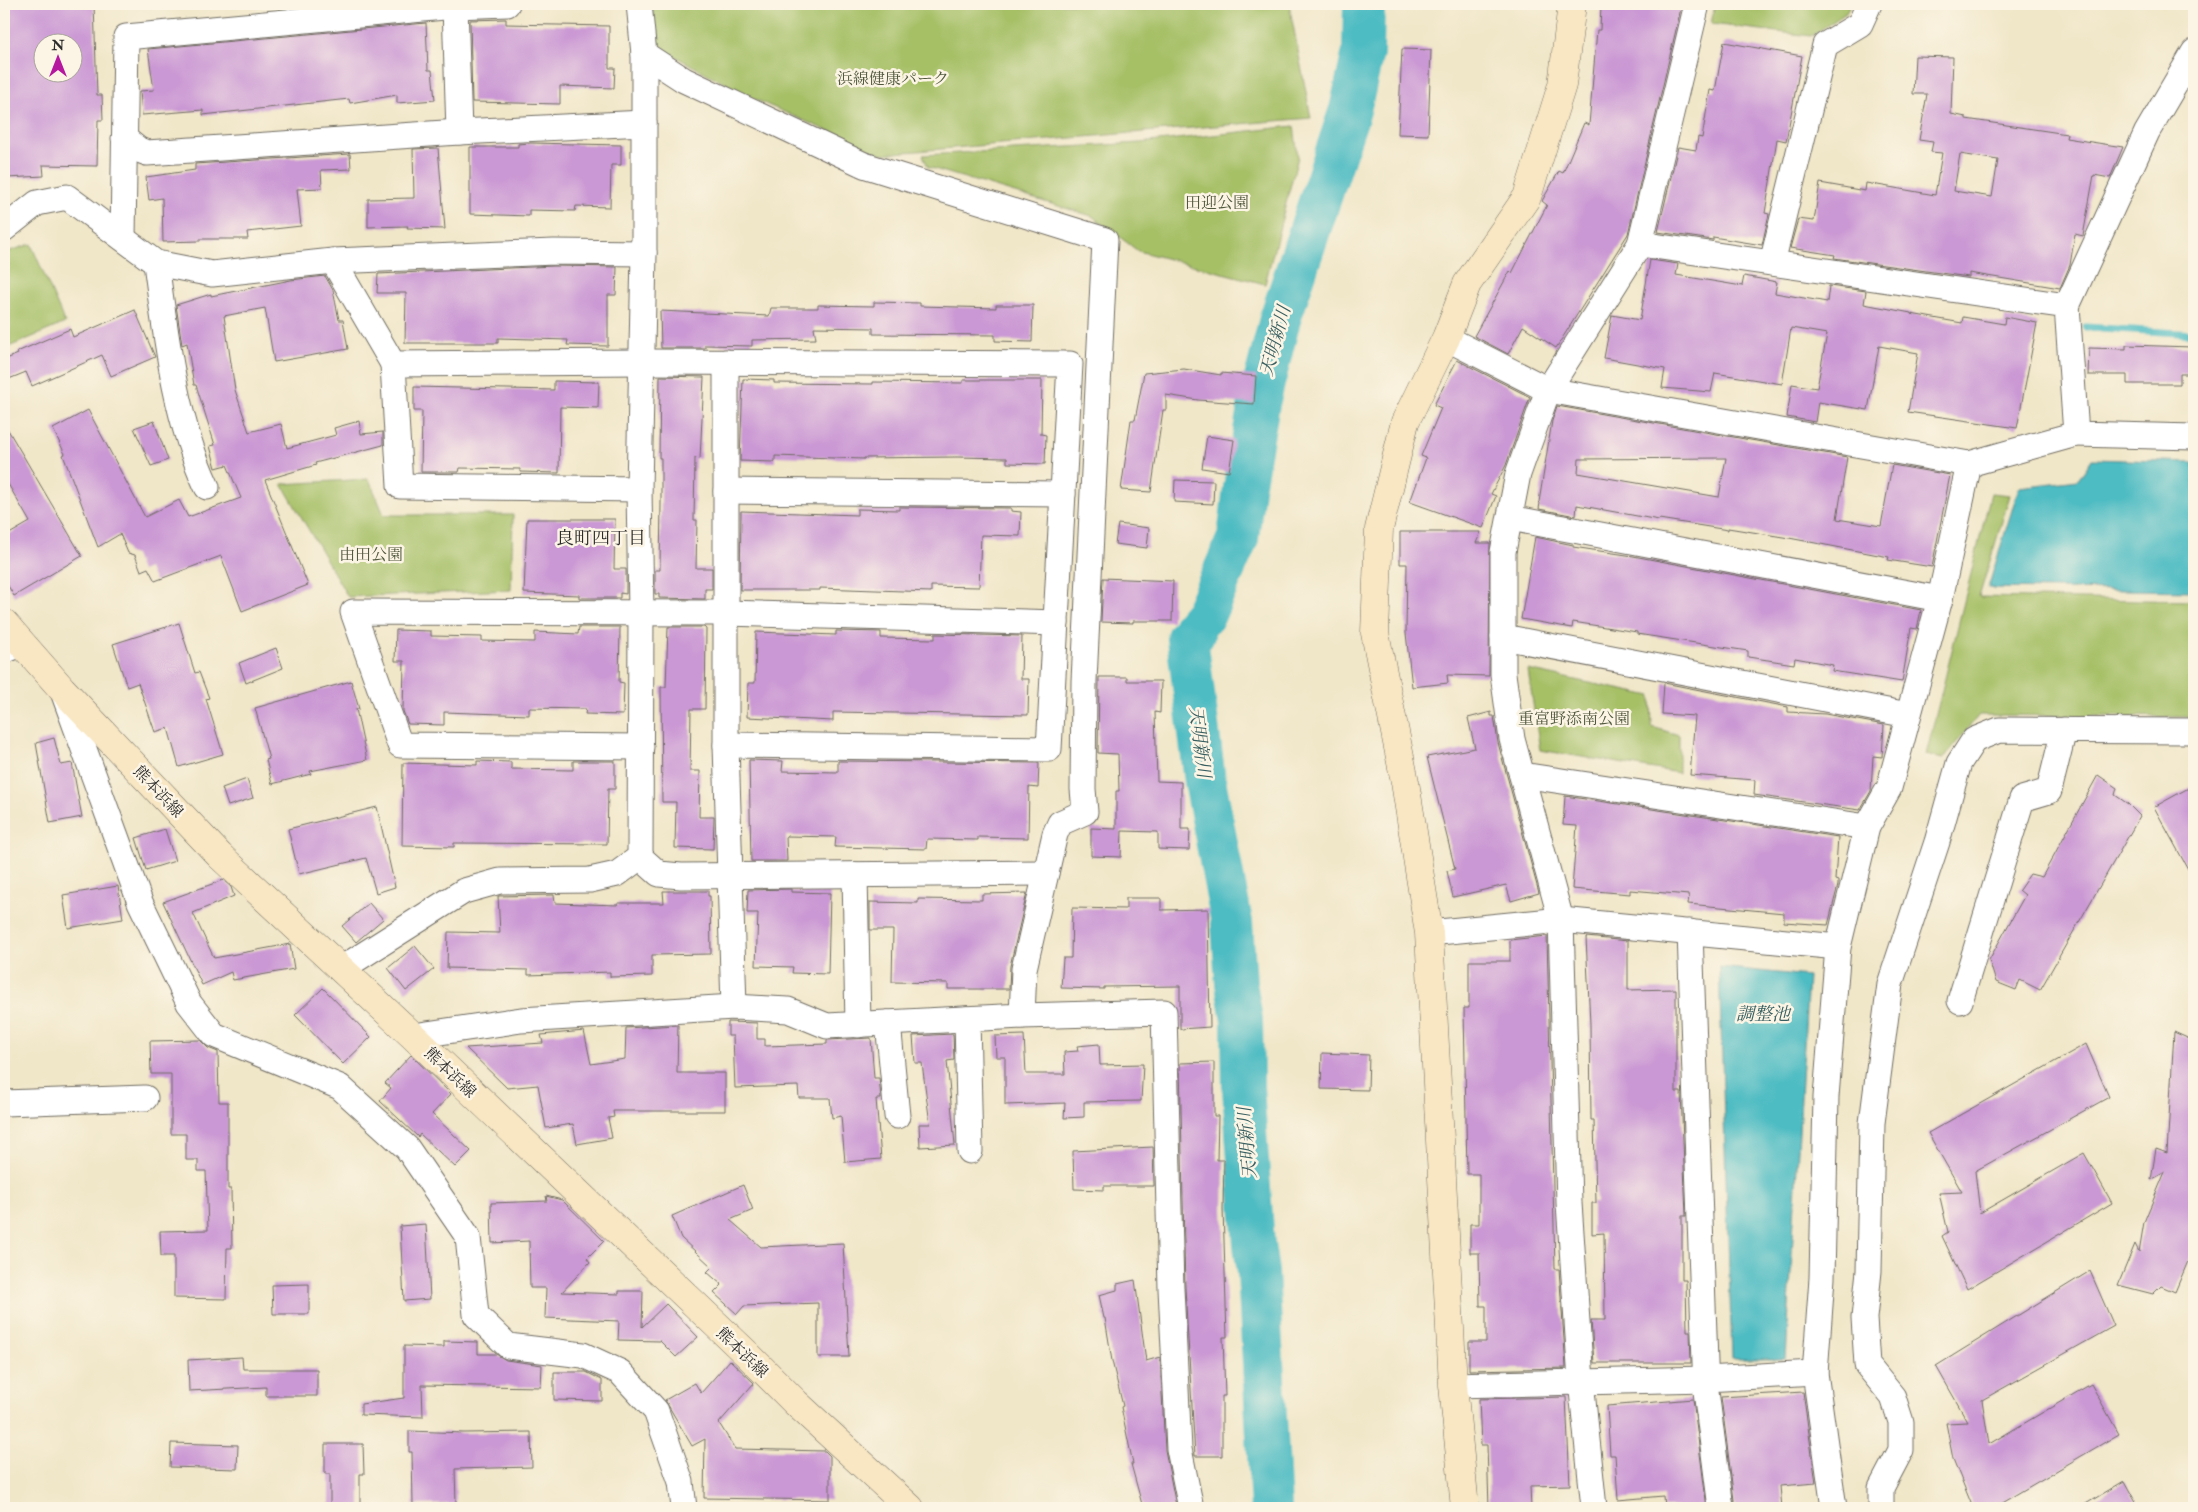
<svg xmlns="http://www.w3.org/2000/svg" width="2198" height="1512" font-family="'IM FELL Double Pica','Noto Serif JP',serif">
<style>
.green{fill:#a6c066;stroke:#687648}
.water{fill:#4dbcc3;stroke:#3c7477}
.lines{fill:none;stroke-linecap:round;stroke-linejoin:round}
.stream{stroke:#4dbcc3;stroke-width:7}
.river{stroke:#4dbcc3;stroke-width:42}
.building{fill:#ca98d4;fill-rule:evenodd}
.street-casing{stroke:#706c62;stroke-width:27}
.secondary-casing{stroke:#706c62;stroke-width:29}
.street{stroke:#fff;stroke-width:25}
.secondary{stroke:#f9e7c3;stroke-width:28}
.labels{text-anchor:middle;stroke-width:5;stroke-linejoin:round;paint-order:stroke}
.park-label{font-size:16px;fill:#50583d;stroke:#fcf5e5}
.street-label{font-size:16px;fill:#2b2b2b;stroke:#fcf5e5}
.water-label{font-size:18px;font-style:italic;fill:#375e60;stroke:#fcf5e5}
.neighbourhood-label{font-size:18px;fill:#2b2b2b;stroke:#fcf5e5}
</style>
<rect width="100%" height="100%" fill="#fcf5e5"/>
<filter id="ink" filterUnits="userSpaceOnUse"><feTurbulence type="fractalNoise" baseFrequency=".02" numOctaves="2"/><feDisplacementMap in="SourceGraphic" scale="10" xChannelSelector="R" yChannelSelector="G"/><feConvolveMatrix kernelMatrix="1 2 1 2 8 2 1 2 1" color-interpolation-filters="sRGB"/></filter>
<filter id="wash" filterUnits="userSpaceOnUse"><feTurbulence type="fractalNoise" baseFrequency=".0096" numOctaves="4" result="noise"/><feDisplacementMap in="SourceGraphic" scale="20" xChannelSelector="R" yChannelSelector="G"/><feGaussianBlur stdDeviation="1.12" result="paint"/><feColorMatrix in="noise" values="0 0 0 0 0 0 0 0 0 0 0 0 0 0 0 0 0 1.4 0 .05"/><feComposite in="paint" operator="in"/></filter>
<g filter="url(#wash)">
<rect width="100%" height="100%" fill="#f0e6c8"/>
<g class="green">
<path d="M277 4H383L278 16Z"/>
<path d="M652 4H1289L1311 118 881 154 754 99 656 46Z"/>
<path d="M1715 4H1850L1846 13 1811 36 1711 24Z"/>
<path d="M1294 126 1298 157 1265 284 1138 251 1092 216 928 167 923 155 1140 143Z"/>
<path d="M31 244 65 323 4 349V253Z"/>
<path d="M369 479 384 515H513L511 590 348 597 282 484Z"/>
<path d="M1991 493 2010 495 1979 597 2194 601V717L1979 715 1943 759 1926 755Z"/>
<path d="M1528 670 1651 696 1652 727 1679 735V773L1540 750Z"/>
</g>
<g class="water">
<path d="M2092 459 2194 462V591L1988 588 2019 487 2078 480Z"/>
<path d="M1719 967 1808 976 1786 1359H1732Z"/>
</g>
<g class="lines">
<path class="stream" d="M2086 327 2194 334"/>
<path class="river" d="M1271 1508 1258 1272 1254 1245 1243 1088 1242 1020 1236 983 1232 923 1205 781 1187 638 1194 634V627L1205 614 1238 538 1244 488 1259 403 1280 319 1350 110 1363 52 1364 4"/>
</g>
<g id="blocks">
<g class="building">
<path d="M5 4H94L97 95H102L103 120H98L97 166 43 165 44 176 7 178 4 146ZM42 42H72V72H42Z"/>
<path d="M1601 4H1682L1628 234 1556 348 1523 326 1508 354 1474 336 1510 271 1512 273 1547 205 1542 201 1559 171 1563 173 1584 123 1589 125 1597 30H1600Z"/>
<path d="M506 19V24L609 26V68H615L614 88 560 86V104L472 102 470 20Z"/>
<path d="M426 23 428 70H432L435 100 397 103V95L350 103 349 99 203 115V110L142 115 140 91 154 90 148 49Z"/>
<path d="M1724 42 1802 56 1786 141 1777 139 1765 213 1769 214 1762 245 1713 237V240L1658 232 1678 147 1696 150 1698 137 1702 138 1710 90 1715 91Z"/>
<path d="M1402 49 1431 50 1428 135 1398 134Z"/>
<path d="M1915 56 1953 57 1951 114 1966 117V119L2067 134 2066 138 2123 147 2110 178 2094 175 2083 236 2075 234 2070 265 2060 288 1969 273V277L1834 258 1835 255 1790 248 1798 219 1814 221 1820 183 1865 191 1866 183 1935 195 1942 153 1931 152 1933 142 1919 140 1927 94H1913ZM1960 154 1998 160 1992 197 1954 191Z"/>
<path d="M530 143 621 145V165H611L610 207 576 206 575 211 529 210V216L470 214V147H518V144Z"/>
<path d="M438 148 445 229 407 228 408 226 368 227V199L414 198 413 149Z"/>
<path d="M350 154 351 169 321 170 322 188 297 189 301 226 247 232 248 239H200V241L163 242 162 198 149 200 146 177 195 170V164Z"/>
<path d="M1650 260 1678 264 1676 275 1742 286 1744 276 1777 282 1775 293 1827 302 1829 286 1866 291 1864 304 1911 313V314L1962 323 1963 317 2004 324 2005 317 2037 323 2017 428 1908 412 1918 353 1879 346 1868 410 1818 402 1815 422 1787 417 1792 384 1817 388 1827 334 1791 328 1782 384 1715 373 1711 392 1662 388 1665 369 1604 358 1612 315 1640 320Z"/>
<path d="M554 266 617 267 616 295H608V346L567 345 568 340 498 338V343H405L406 293H377L378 274Z"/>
<path d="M325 276 333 290 339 320H343L348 349 274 362 265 308 224 316 235 390 249 432 281 424 287 448 336 435 334 428 359 421 361 434 383 432V445L315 463 316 465 265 480 308 585 242 611 221 556 155 581 148 568 141 571 135 555 128 553 120 534 98 547 63 455 65 454 53 429 88 410 145 517 179 500 188 517 241 498 227 465 216 468 210 446 215 445 196 385H194L187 343 182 345 176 305 211 294V296L291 280Z"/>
<path d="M874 302 920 303V306L996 308V305H1033L1032 342 995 341V335L873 334V328L814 327 816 339 752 340V346L705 345V348H661L660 311 769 316 771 308H818V305L874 306Z"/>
<path d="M135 310 155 357 111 376 102 355 32 386 26 372 4 381V360L18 354 17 352 70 329 73 337Z"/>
<path d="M2126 345 2193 347V374H2180V384H2127V375H2088L2089 348 2126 349Z"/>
<path d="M1457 360 1530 397 1506 465 1491 494 1496 496 1483 528 1410 502 1426 458 1421 456 1441 408 1434 405Z"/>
<path d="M1184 369 1221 375V373L1256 376 1254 404 1198 400 1166 395V410H1163L1151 492 1121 490 1131 420H1135L1144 373Z"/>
<path d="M660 376 704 377 700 459 695 458 694 520H697L696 568H712V589H705V599L659 598V594H655V570H660V567L661 503V458H659Z"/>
<path d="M743 379 774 380V383L873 384V382L963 383V380H1042L1041 434 1046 435 1045 464 1007 463V458L957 457 864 458V459L775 456V462L740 461Z"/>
<path d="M554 381 599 382 598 408 560 407 559 473 520 472V469L460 468 459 472H421L422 411H414V387L554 390Z"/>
<path d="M1557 406 1847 457 1837 519 1881 526 1892 465 1950 475 1932 567 1888 560 1889 557 1789 538 1728 528V530L1659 519V520L1577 505 1576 516 1539 509 1540 503 1539 502 1552 421ZM1726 458 1719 497 1578 473 1579 459Z"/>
<path d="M154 421 168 460 151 466 134 428Z"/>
<path d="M4 423 82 556 14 596 4 579V537L30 522 4 477Z"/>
<path d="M1207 436 1234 440 1229 472 1202 468Z"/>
<path d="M1175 480 1214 481 1213 504 1174 502Z"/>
<path d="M899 507 1011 508V511L1021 512 1020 536 981 535 979 587 931 586V592L820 588V590H740L741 511 857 515V509L899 510Z"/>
<path d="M527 519H615L614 569H626V594L620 593V598H579V595L524 593Z"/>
<path d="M1118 524 1149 528 1147 548 1115 544Z"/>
<path d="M1400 532H1481L1476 543H1490L1489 676 1447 675 1448 683 1412 687 1406 633 1407 564H1400Z"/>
<path d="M1535 537 1573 545V547L1633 556 1921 610 1917 629 1911 628 1902 682 1832 671 1833 665 1795 658 1794 664 1748 657V651L1637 634V632L1573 622 1572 628 1521 619Z"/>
<path d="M1103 578 1173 581 1172 621H1133V623L1101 622Z"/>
<path d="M179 623 195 673 199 672 209 698 206 699 223 754 179 767 168 728 155 732 138 683 127 687 113 644Z"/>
<path d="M579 627H620L619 682 624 683 623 715 585 714 586 709 529 708V715L444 712V725L408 724 403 711 404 661H395L396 630 431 631V636L482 637V641L535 642V632L578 634Z"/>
<path d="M668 627H704L706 629 705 709H691L690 771H700L699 817H714L713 849 675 848 676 802H662L661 687H666Z"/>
<path d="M836 631 881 632V638L935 639V634L1022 636 1021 679H1029L1028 715 833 712V721L747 717 748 683H755L756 632 836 635Z"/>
<path d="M276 648 283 668 246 683 239 663Z"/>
<path d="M1099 677H1127V681H1161L1160 713 1155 712 1157 781 1181 782V829H1190L1189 850 1158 849V832L1122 831 1121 857 1091 856V828L1116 829V791H1119L1118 754 1098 753Z"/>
<path d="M351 681 359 709H356L367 760 310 771 311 774 272 784 266 760 269 759 255 708Z"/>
<path d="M1664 683 1788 707V712L1825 714 1884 725 1882 757 1873 756 1871 791 1860 810 1754 795 1755 780 1690 775 1695 716 1662 714Z"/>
<path d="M1491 712V716H1494L1498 743 1539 893 1511 901 1506 885 1453 897 1447 871 1455 869 1427 757 1475 748 1468 718Z"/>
<path d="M54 738 61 765 72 763 82 817 50 823 36 743Z"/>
<path d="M749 760 783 761 782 771 838 772V761L1039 763 1038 788 1029 787 1028 838 978 837V840L927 839 926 849 835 847 836 837 786 836 787 861H751Z"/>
<path d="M477 761 511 762V769L573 770V761H615V789H608L607 844 454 843V847L402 846 403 763 477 765Z"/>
<path d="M2098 775 2117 788 2115 795 2128 804 2140 816 2040 990 2020 980 2016 990 1996 982 1989 960 2025 895 2019 890 2030 874 2042 877Z"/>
<path d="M247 779 253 798 228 806 222 788Z"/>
<path d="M2194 785V880L2154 807Z"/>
<path d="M1565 796 1838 837 1835 880 1838 881V885L1828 925 1784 922V913L1688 904 1689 895 1630 890V894L1572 889 1577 826 1563 825Z"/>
<path d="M377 807 395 887 376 893 366 858 299 874 288 829Z"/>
<path d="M165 829 175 861 146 870 136 838Z"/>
<path d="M223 880 231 887 234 896 193 913 214 958 290 944 294 969 233 980 231 972 202 985 163 902Z"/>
<path d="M118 886 123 919 68 928 63 895Z"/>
<path d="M791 889V892L830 893 828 974 792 973 793 967 756 966 758 913H747L748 890Z"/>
<path d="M663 891H708V896H710L711 954 652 955V976L610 977V972L528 975V970L447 968 448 932 500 933 498 896 554 895 555 903 618 905V903H664Z"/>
<path d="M1027 893 1010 966 1009 989H948V983L892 982 893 930H870V902L918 903V899L982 900V894Z"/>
<path d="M1126 898H1161V910L1208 909 1210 1027 1180 1029V986L1104 987V989L1061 988 1063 958H1071L1072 908 1126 909Z"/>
<path d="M369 903 383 919 356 942 342 926Z"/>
<path d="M1547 936 1555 1269H1559L1566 1368 1469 1370V1342H1486V1306H1480L1479 1253H1470V1224H1479V1174H1467L1464 1008H1469V961H1510V940Z"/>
<path d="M1586 937 1628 941V990L1676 989V1092H1681L1686 1216H1682V1280H1686L1687 1331H1690L1691 1363H1594L1591 1320H1605L1604 1233 1592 1234V1203H1596L1594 1120H1591L1590 1024Z"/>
<path d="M415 946 434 969 406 991 388 968Z"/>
<path d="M323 988 371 1037 343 1064 295 1015Z"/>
<path d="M728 1022 757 1023V1039H765V1046L827 1044V1040L871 1038 874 1078H879L881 1099H876L881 1159 845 1162 841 1116 832 1118 830 1098H799L798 1086 735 1088 733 1036H728Z"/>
<path d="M678 1025 677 1073H725V1111H613L614 1117 608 1118 612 1138 577 1144 573 1124 546 1128 538 1085 507 1088 466 1048 543 1043 541 1035 584 1031 591 1064 625 1059 626 1028Z"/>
<path d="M2174 1032 2194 1041V1247L2175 1292 2161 1286 2153 1294 2118 1285 2135 1244 2139 1252 2144 1222 2165 1172 2151 1180 2156 1149 2167 1153Z"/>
<path d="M953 1034 954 1060 947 1061 955 1145 920 1147 919 1124H930L922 1063H915L913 1036Z"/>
<path d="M1024 1035 1026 1074H1065L1064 1052 1078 1051 1077 1046 1099 1044 1100 1065 1143 1064 1141 1101 1084 1102V1117L1064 1118 1065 1103 1005 1105V1057H996L995 1036Z"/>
<path d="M200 1040 208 1048 218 1052 219 1102H228V1189H231L232 1248H227L226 1299 174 1298V1256H161L160 1231 208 1230 206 1171H198V1160H186V1134H171V1074H151L150 1041Z"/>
<path d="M2086 1044 2109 1097 1975 1171 1980 1213 2084 1153 2112 1203 1967 1289 1942 1236 1948 1232 1939 1193 1962 1192 1928 1133Z"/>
<path d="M1322 1053 1369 1055 1368 1090 1321 1089Z"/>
<path d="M411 1055 451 1094 432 1114 471 1151 455 1167 420 1134 418 1137 380 1101 391 1088 385 1083Z"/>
<path d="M1214 1062V1116H1218L1217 1160H1224L1223 1209 1227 1337H1223L1225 1396H1222V1456H1195L1185 1288 1180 1063Z"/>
<path d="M1153 1147 1154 1186H1104V1190L1074 1189 1073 1151Z"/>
<path d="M743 1185 753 1210 730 1220 761 1247 843 1243 849 1357H818V1303L744 1306 737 1314 714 1293 722 1285 707 1272 712 1267 681 1238 672 1216Z"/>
<path d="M546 1196 562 1200 604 1241 587 1258 590 1262 562 1292 619 1294V1291H643L642 1327 666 1304 698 1337 676 1357 660 1341 618 1340 619 1321 545 1318 546 1288H530L529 1241 492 1243 491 1203 547 1201Z"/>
<path d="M426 1224 430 1299 404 1301 400 1226Z"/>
<path d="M2090 1271 2114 1326 1982 1400 1989 1444 2091 1384 2119 1434 1993 1508H1973L1953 1459 1946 1423 1968 1422 1936 1366Z"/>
<path d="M1135 1280 1146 1361 1160 1357 1165 1450 1176 1506 1167 1508H1143L1131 1464H1133L1121 1407 1123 1406 1112 1361 1105 1318H1104L1099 1295 1117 1290V1284Z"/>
<path d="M309 1284V1314H273L272 1285Z"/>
<path d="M444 1341 478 1342V1354H496L506 1360 542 1365 541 1387 422 1385 423 1417 361 1415V1404L404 1398V1346L444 1347Z"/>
<path d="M242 1357 243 1369H317V1396H266V1387L189 1391 188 1360Z"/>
<path d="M730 1360 754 1383 719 1423 735 1449 825 1451 830 1456V1500L704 1498 705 1439 692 1446 665 1400 695 1383 701 1393Z"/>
<path d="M554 1372H586L602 1380V1401L554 1400Z"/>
<path d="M1803 1392 1816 1483 1780 1486 1782 1508H1735L1721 1397Z"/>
<path d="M1566 1397 1570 1485 1530 1486 1531 1508H1489L1487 1445H1481L1479 1399Z"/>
<path d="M1693 1399 1707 1508H1664L1663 1496 1618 1500 1615 1455H1610L1607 1406Z"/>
<path d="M409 1431 464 1433 531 1432 532 1467 455 1469 456 1504 413 1505 412 1452H409Z"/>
<path d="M171 1443 238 1445 237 1469 170 1467Z"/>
<path d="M325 1444H363L364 1474H360V1508H330V1474H325Z"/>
<path d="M2124 1481 2139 1508H2079Z"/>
</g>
</g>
</g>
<g filter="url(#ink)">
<use href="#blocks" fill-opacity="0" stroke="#706c62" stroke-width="1"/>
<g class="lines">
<defs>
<g id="street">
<path d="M455 6 459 132"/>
<path d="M124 138 139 150 147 153 459 132 644 123"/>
<path d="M4 229 37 203 67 197 156 263 212 274 333 261 554 252 644 253"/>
<path d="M123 238 126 37 455 6 507 4"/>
<path d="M1640 244 1697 4"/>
<path d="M333 261 393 364 642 362 1070 364 1049 749 726 745"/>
<path d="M156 263C166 337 175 419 207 487"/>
<path d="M1772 263 1825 45 1860 24 1869 4"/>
<path d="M2067 306 2147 132 2194 52"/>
<path d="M1446 338 1548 390 1969 464 2076 434"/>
<path d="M726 362V745L734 1007"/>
<path d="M393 364 400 486 639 489"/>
<path d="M726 491 1063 494"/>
<path d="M1510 518 1940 599"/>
<path d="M1503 637 1908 715"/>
<path d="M4 651 21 644"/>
<path d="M62 689 140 902 189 1003 214 1035 340 1087 407 1148 468 1237 476 1315 508 1346 583 1355 620 1372 656 1411 681 1482 684 1508"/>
<path d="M641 747 400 745 353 612 726 613 1056 623"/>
<path d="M1522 775 1867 827"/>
<path d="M640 857 659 874 681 876 1046 873"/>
<path d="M855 875 858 1025"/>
<path d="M1690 932 1706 1391 1721 1508"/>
<path d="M1429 933 1561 920 1838 947"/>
<path d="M341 969 464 891 500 881 590 880 617 874 640 857 641 613 639 489 644 253V54"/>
<path d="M1960 1001 2022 799 2049 791 2064 730"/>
<path d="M1022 1016 1164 1012 1171 1289 1179 1449 1191 1508"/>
<path d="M967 1019 970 1151"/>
<path d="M888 1023 897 1116"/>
<path d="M413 1036 521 1020 734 1007 788 1010 827 1026 1022 1016 1024 969 1055 834 1060 823 1085 812 1083 789 1084 681 1105 240 864 165 684 80 644 54 639 4"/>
<path d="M4 1103 145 1098"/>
<path d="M1453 1385 1706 1379 1815 1373"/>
<path d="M1594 1508 1581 1381 1569 1203 1561 920 1512 739 1503 674V552L1518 474 1548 390 1640 244 2067 306 2076 434 2194 437"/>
<path d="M1834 1508 1815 1373 1822 1278 1826 1097 1838 947 1867 827 1889 788 1940 599 1969 464"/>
<path d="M1881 1508V1488L1901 1450V1422L1893 1397 1867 1365 1864 1318 1869 1271 1872 1123 1890 984 1937 842 1959 763 1974 740 1999 730 2194 731"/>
</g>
<g id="secondary">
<path d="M4 623 62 689 220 856 413 1036 747 1354 796 1403 910 1508"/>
<path d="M1465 1508 1453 1385 1429 933 1405 782 1375 633 1379 529 1405 422 1446 338 1467 284 1527 197 1562 85 1572 4"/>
</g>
</defs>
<use href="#street" class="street-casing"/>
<use href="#secondary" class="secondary-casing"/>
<use href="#street" class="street"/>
<use href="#secondary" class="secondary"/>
</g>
</g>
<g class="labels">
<g class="park-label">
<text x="893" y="84">浜線健康パーク</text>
<text x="1217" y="208">田迎公園</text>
<text x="371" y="560">由田公園</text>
<text x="1574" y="724">重富野添南公園</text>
</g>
<g class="street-label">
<text transform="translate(159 791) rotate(47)" y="6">熊本浜線</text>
<text transform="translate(451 1072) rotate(44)" y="6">熊本浜線</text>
<text transform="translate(743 1352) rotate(44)" y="6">熊本浜線</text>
</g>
<g class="water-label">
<text transform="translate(1275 341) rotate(-75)" y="6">天明新川</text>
<text transform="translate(1200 742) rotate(83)" y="6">天明新川</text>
<text x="1763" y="1020">調整池</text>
<text transform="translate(1247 1143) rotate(-95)" y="6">天明新川</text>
</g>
<g class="neighbourhood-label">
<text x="601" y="544">良町四丁目</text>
</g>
</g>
<rect width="2198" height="1512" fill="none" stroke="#fcf5e5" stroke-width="20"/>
<g transform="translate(58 58)"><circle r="24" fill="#fcf5e5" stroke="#a8a49b"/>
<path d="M0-4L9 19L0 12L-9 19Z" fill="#b5179e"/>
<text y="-8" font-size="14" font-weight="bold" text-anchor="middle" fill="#2b2b2b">N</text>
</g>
</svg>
